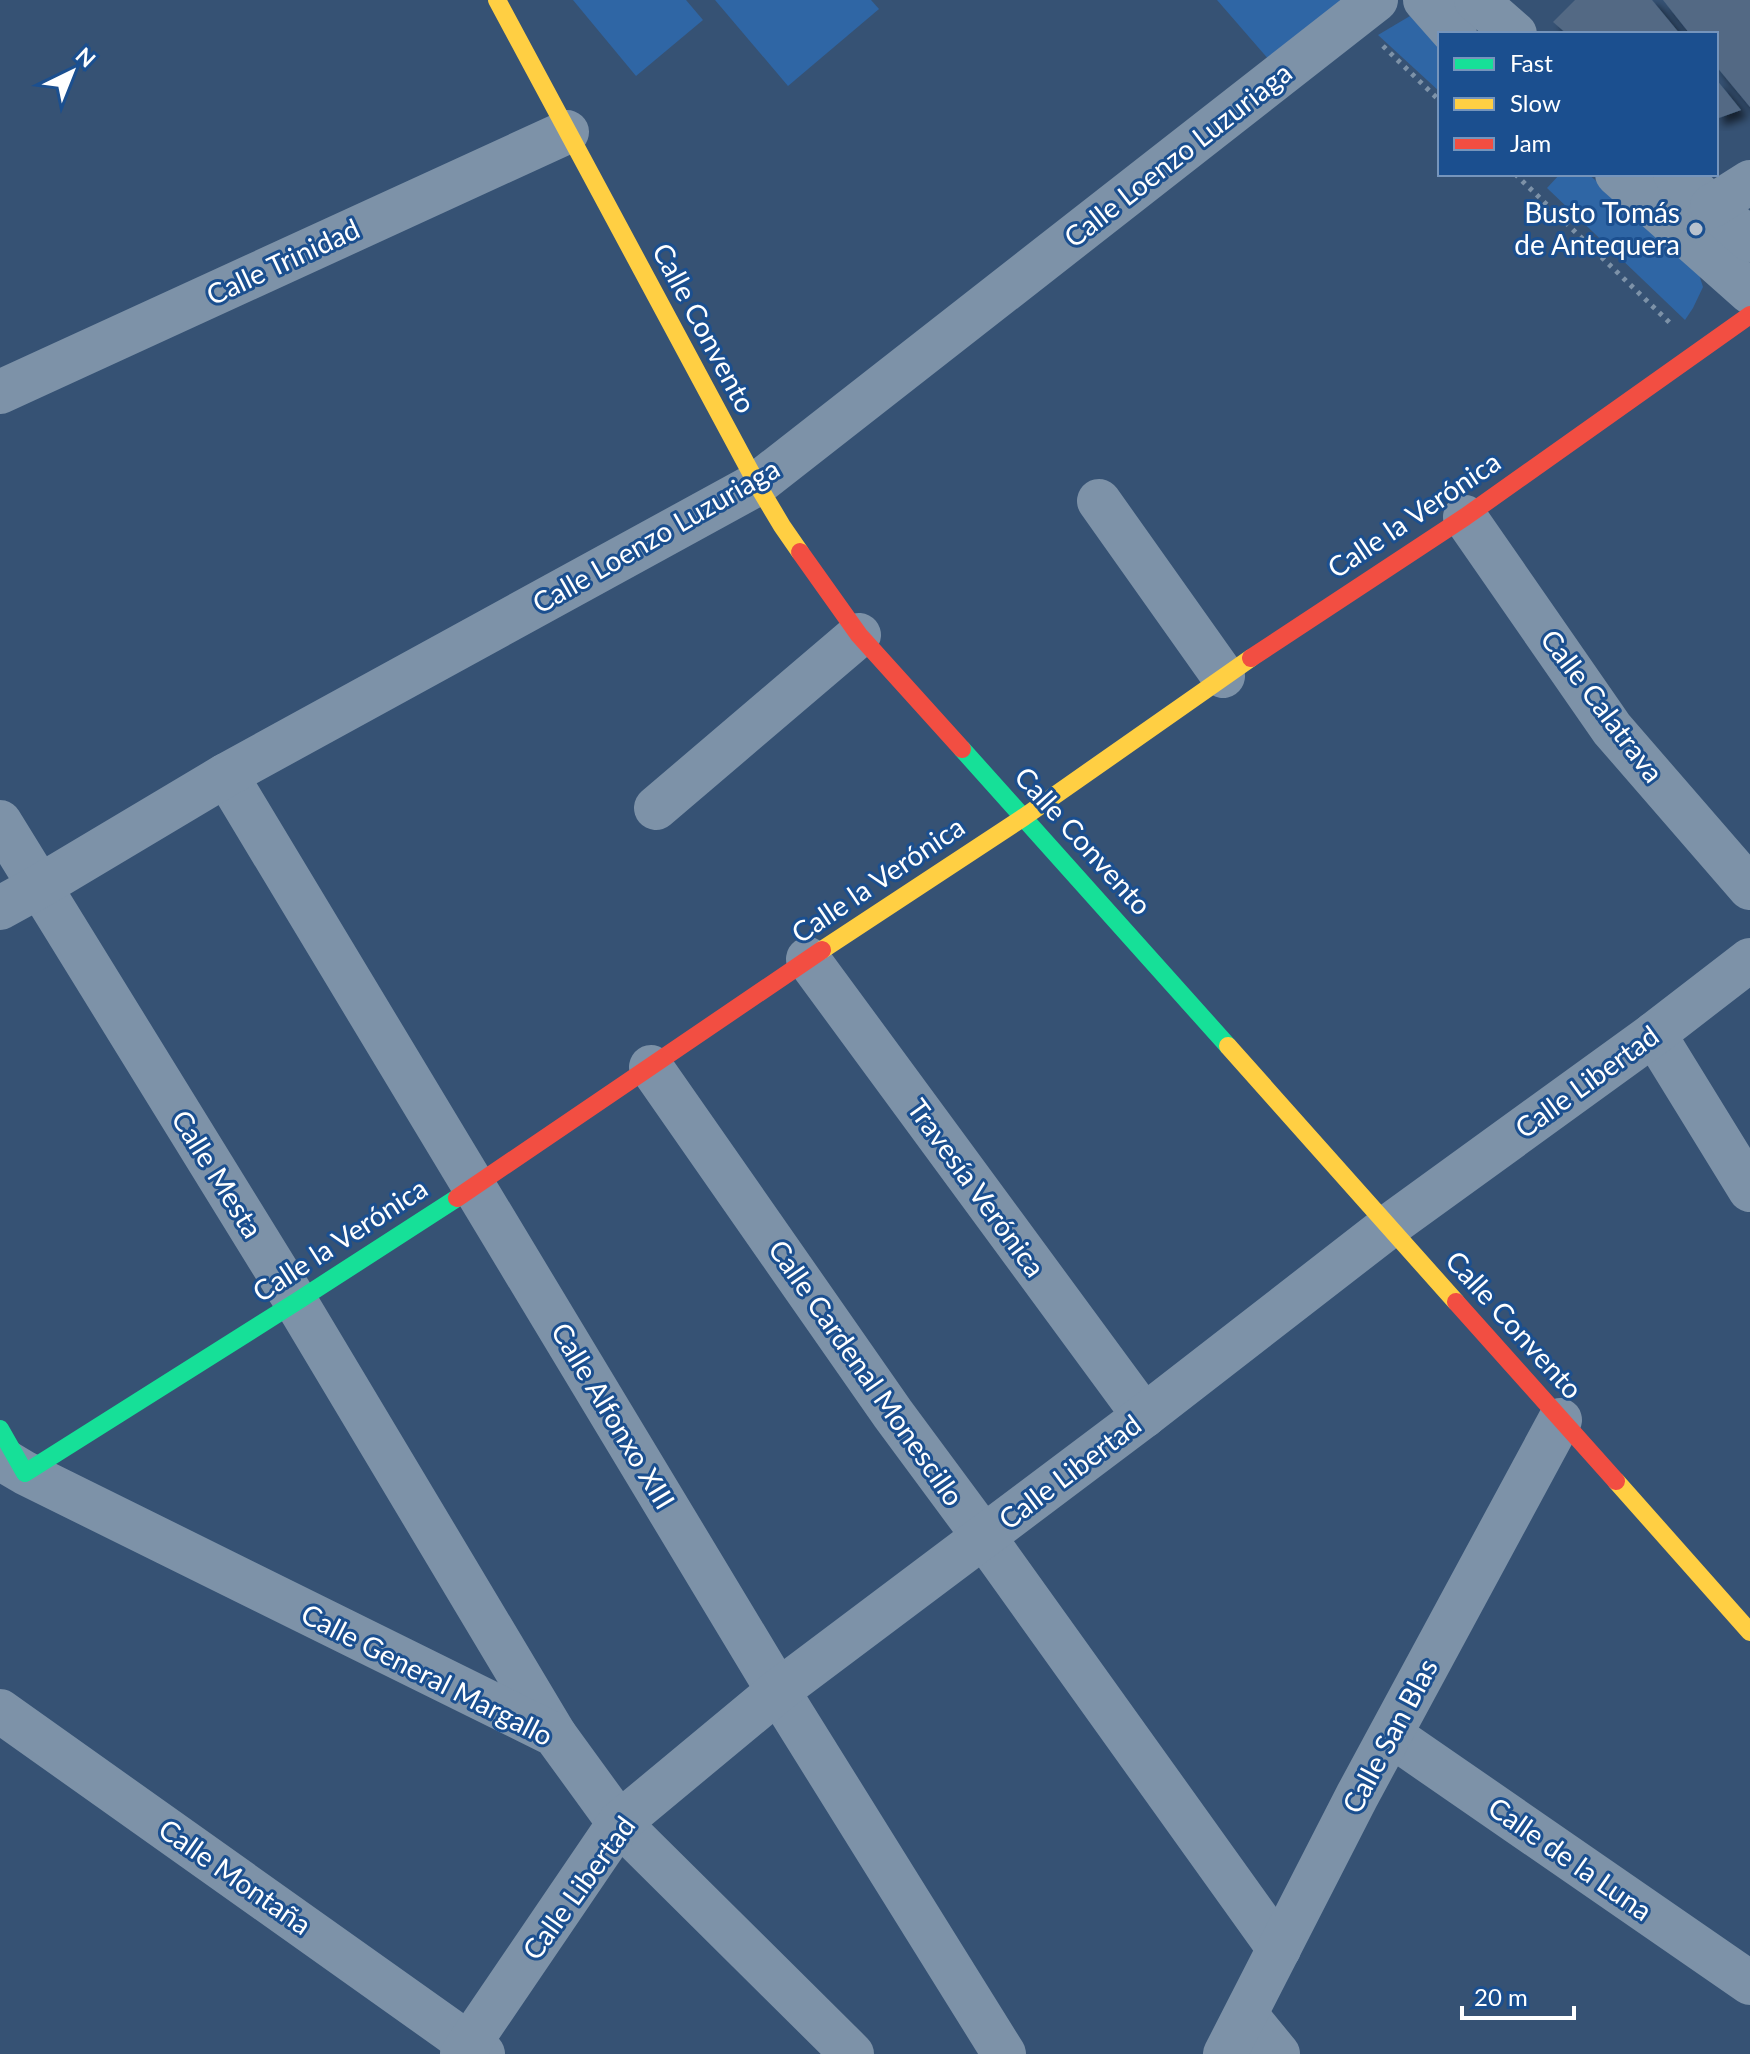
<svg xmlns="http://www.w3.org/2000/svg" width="1750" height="2054" font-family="Lato,sans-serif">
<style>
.green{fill:#2f66a5}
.building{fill:#526984;filter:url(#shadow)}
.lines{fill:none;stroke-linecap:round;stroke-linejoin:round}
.path{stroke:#7d92a8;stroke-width:5;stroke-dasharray:4 6;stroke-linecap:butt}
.street{stroke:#7d92a8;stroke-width:44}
.fast{stroke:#16e098;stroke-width:18}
.slow{stroke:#ffcf43;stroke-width:18}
.jam{stroke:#f24e42;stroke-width:18}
.poi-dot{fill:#b9c2ce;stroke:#1b4f8f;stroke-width:3}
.labels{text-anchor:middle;stroke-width:6;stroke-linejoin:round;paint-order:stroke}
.street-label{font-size:28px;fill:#fff;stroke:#1b4f8f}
.poi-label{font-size:28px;fill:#fff;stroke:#1b4f8f;text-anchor:end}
</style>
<defs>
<filter id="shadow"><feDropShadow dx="7" dy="7" stdDeviation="4" flood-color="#0009"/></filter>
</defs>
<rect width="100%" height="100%" fill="#365274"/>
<g class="green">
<path d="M573 0H686L703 20 636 76Z"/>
<path d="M715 0H871L879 9 788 86Z"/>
<path d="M1217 0H1347L1270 61Z"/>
<path d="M1410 16 1440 44V92L1378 35Z"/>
<path d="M1560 174H1588L1696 265 1703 287 1693 308 1685 320 1547 188Z"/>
</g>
<g class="building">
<path d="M1575 0H1652L1680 34H1567L1553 22Z"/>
<path d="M1663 0H1750V107L1716 66V34H1690Z"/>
<path d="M1716 79 1741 110 1716 119Z"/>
</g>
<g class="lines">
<g class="path">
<path d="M1383 46 1440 101"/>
<path d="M1515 174 1670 323"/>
</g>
<g class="street">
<path d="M1425 0 1455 34"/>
<path d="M1476 0 1515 34"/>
<path d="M1617 174 1750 292"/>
<path d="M1675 174 1750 240"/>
<path d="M1712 206 1750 182"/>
<path d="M0 392 567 132"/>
<path d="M1099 501 1223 676"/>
<path d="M1465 517 1612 729 1750 888"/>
<path d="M226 775 778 1691 1004 2054"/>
<path d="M656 808 859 635"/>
<path d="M0 822 296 1302 555 1735"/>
<path d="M0 908 40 886 226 775 757 484 1376 0"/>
<path d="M808 959 1144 1416"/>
<path d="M1654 1034 1750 1190"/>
<path d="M651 1067 893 1414 984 1537 1279 1949"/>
<path d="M0 1458 25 1473 555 1735 619 1823 852 2054"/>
<path d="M0 1711 483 2054"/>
<path d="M1391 1735 1750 1983"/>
<path d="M1246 2015 1278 2054"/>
<path d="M462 2054 619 1823 778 1691 1144 1416 1389 1226 1654 1034 1750 960"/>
<path d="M1225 2054 1357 1796 1560 1420"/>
</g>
<g class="fast">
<path d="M962 749 1228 1046"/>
<path d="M0 1429 25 1473 296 1302 457 1198"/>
</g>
<g class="slow">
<path d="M497 0 757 484 782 526 800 552"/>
<path d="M822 950 1024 817 1251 658"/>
<path d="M1228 1046 1456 1302"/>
<path d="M1616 1481 1750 1632"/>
</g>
<g class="jam">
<path d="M800 552 859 635 962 749"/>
<path d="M1251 658 1465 517 1750 315"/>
<path d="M457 1198 822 950"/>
<path d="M1456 1302 1616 1481"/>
</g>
</g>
<circle class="poi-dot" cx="1696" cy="229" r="8"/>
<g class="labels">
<g class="street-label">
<text transform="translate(1178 155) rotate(-38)" y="10">Calle Loenzo Luzuriaga</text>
<text transform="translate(283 262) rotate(-25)" y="10">Calle Trinidad</text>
<text transform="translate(704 328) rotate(62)" y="10">Calle Convento</text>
<text transform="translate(1414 515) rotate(-34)" y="10">Calle la Verónica</text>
<text transform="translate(656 536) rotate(-30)" y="10">Calle Loenzo Luzuriaga</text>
<text transform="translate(1602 706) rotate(53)" y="10">Calle Calatrava</text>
<text transform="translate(1083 841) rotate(48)" y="10">Calle Convento</text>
<text transform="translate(878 880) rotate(-34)" y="10">Calle la Verónica</text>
<text transform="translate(1587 1082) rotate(-36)" y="10">Calle Libertad</text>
<text transform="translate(217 1174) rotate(58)" y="10">Calle Mesta</text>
<text transform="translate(976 1188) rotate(54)" y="10">Travesía Verónica</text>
<text transform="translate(340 1240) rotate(-33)" y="10">Calle la Verónica</text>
<text transform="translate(1514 1325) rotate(48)" y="10">Calle Convento</text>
<text transform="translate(866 1373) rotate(55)" y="10">Calle Cardenal Monescillo</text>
<text transform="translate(613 1416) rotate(59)" y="10">Calle Alfonxo XIII</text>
<text transform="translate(1070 1472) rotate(-37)" y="10">Calle Libertad</text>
<text transform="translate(427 1675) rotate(27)" y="10">Calle General Margallo</text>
<text transform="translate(1390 1736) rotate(-62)" y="10">Calle San Blas</text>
<text transform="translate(1570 1859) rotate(35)" y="10">Calle de la Luna</text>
<text transform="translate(235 1877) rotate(35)" y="10">Calle Montaña</text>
<text transform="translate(579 1888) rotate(-54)" y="10">Calle Libertad</text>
</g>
<g class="poi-label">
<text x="1680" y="223">Busto Tomás<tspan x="1680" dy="32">de Antequera</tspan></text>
</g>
</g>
<rect x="1438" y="32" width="280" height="144" fill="#1b4f8f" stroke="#7695bc" stroke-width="2"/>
<rect x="1454" y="58" width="40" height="12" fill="#16e098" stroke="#7695bc" stroke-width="2"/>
<text x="1510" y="72" font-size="24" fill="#ffffff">Fast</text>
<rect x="1454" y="98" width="40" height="12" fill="#ffcf43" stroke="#7695bc" stroke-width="2"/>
<text x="1510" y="112" font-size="24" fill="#ffffff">Slow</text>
<rect x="1454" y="138" width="40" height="12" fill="#f24e42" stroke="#7695bc" stroke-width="2"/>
<text x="1510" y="152" font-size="24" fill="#ffffff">Jam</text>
<g transform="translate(72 72) rotate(43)" stroke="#1b4f8f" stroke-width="6" paint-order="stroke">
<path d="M0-6L14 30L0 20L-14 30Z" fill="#ffffff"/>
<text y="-12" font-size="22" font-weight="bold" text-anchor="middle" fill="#ffffff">N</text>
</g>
<path d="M1462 2006v12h112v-12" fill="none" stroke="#ffffff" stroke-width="4"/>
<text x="1474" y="2006" font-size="24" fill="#ffffff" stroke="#1b4f8f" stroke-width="6" paint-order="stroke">20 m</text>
</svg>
